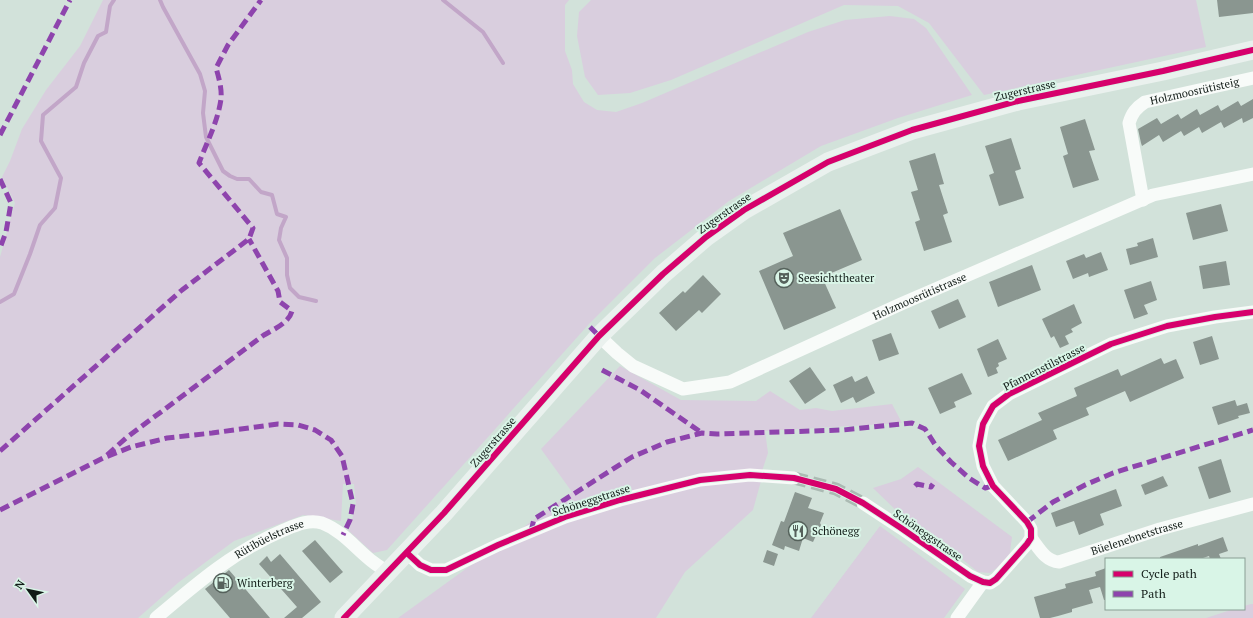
<svg xmlns="http://www.w3.org/2000/svg" width="1253" height="618" font-family="'PT Serif',serif">
<style>
.green{fill:#d9cede}
.lines{fill:none;stroke-linecap:round;stroke-linejoin:round}
.stream{stroke:#c2a6c8;stroke-width:4}
.building{fill:#8a9690}
.minor-tunnel{stroke:#abbab3;stroke-width:13;stroke-dasharray:13 6;stroke-linecap:butt}
.minor{stroke:#f8fbf9;stroke-width:13}
.secondary{stroke:#eaf1ee;stroke-width:19}
.quiet{stroke:#8e44ad;stroke-width:5;stroke-dasharray:10 5;stroke-linecap:butt}
.cycleway-casing{stroke:#d9f5e7;stroke-width:8}
.cycleway{stroke:#d6006c;stroke-width:6}
.labels{text-anchor:middle;stroke-width:4;stroke-linejoin:round;paint-order:stroke}
.street-label{font-size:11px;fill:#111b17;stroke:#d9f5e7}
.poi-label{font-size:11px;fill:#111b17;stroke:#d9f5e7;text-anchor:start}
</style>
<rect width="100%" height="100%" fill="#d2e2da"/>
<g class="green">
<path d="M103 0H569L565 5V51L572 70 573 84 584 102 597 110 616 112 642 103 808 32 845 20 890 16 914 19 926 28 972 95 898 118 821 146 729 201 655 258 589 324 387 550 373 553 349 531 356 505 354 484H343L341 521 303 515 234 541 179 582 138 618H0V257L15 203 2 177 10 161 22 129 46 90 80 46Z"/>
<path d="M591 0H1196L1206 47 984 95 929 23 898 6 844 5 671 80 630 93 598 95 585 77 577 36 579 12Z"/>
<path d="M620 366 681 400 756 401 770 391 800 410 816 408 832 411 892 404 902 423 765 431 768 453 762 471 761 481 753 510 685 572 656 618H398L572 492 541 449Z"/>
<path d="M918 467 1012 537 1009 559 990 573 978 572 925 529 900 514 873 488 901 479Z"/>
<path d="M880 526 965 589 944 618H811Z"/>
<path d="M1251 604H1253V618H1206L1234 609H1244V606Z"/>
</g>
<g class="lines">
<g class="stream">
<path d="M160 0 163 7 200 74 205 91 203 113 206 137 223 171 230 176 237 179H249L261 192 272 195 277 214 286 217 281 228 279 240 287 258V275L290 288 299 297 316 301"/>
<path d="M443 0 483 32 503 63"/>
<path d="M0 302 14 294 30 254 40 225 55 208 61 178 41 141 43 115 76 87 84 63 98 36 106 32 110 6 114 0"/>
</g>
</g>
<g class="building">
<path d="M1217 0H1253V13L1219 17Z"/>
<path d="M1253 99V118L1243 123 1242 118 1224 128 1221 122 1202 133 1199 127 1184 136 1181 131 1163 142 1159 135 1142 146 1141 143 1138 129 1157 118 1161 124 1178 114 1181 119 1197 109 1200 115 1218 105 1221 111 1238 101 1241 106Z"/>
<path d="M1085 119 1095 150 1089 151 1099 180 1073 188 1063 156 1068 154 1060 127Z"/>
<path d="M1011 138 1021 169 1015 171 1024 198 999 206 989 175 994 173 985 146Z"/>
<path d="M935 153 944 184 939 185 948 213 943 215 952 242 924 251 915 222 920 220 911 192 918 190 909 161Z"/>
<path d="M1221 204 1228 231 1193 240 1186 213Z"/>
<path d="M840 209 862 260 822 277 836 308 784 330 759 271 793 256 783 233Z"/>
<path d="M1153 238 1158 257 1130 265 1126 249 1138 246 1137 243Z"/>
<path d="M1101 252 1108 270 1089 277 1088 273 1073 279 1066 261 1084 254 1086 258Z"/>
<path d="M1226 261 1230 285 1203 289 1199 266Z"/>
<path d="M1032 265 1041 290 998 307 989 282Z"/>
<path d="M703 275 721 294 702 313 699 310 676 331 659 313 683 291 685 293Z"/>
<path d="M1151 281 1157 300 1144 305 1148 314 1134 319 1124 290Z"/>
<path d="M958 299 966 317 939 329 931 311Z"/>
<path d="M1074 304 1082 323 1071 329 1073 332 1065 336 1069 344 1060 348 1054 336 1051 338 1042 319Z"/>
<path d="M891 333 899 354 879 361 872 340Z"/>
<path d="M1212 336 1219 359 1200 365 1193 342Z"/>
<path d="M998 339 1007 359 998 363 999 366 996 368 998 373 988 377 977 349Z"/>
<path d="M1161 358 1164 364 1176 359 1184 378 1130 402 1125 391 1086 408 1089 415 1053 430 1057 439 1008 461 998 440 1042 420 1038 413 1077 396 1074 388 1118 369 1121 376Z"/>
<path d="M810 367 826 390 805 404 789 381Z"/>
<path d="M962 373 972 394 954 402 956 407 940 414 928 388Z"/>
<path d="M852 376 855 382 867 376 875 393 856 403 853 397 841 403 833 385Z"/>
<path d="M1235 400 1237 406 1247 403 1250 413 1238 416 1239 418 1218 425 1212 407Z"/>
<path d="M1221 459 1231 492 1209 499 1198 467Z"/>
<path d="M1163 476 1168 486 1145 495 1141 485Z"/>
<path d="M1116 489 1122 506 1100 514 1104 525 1079 535 1074 521 1056 527 1051 513Z"/>
<path d="M795 492 812 498 808 508 824 513 820 523 821 525 813 542 803 538 799 551 785 546 784 550 772 545 781 521 784 522Z"/>
<path d="M1223 537 1228 551 1219 554 1221 559H1210L1209 556 1200 559H1160V557L1198 544V546Z"/>
<path d="M315 540 343 572 330 583 302 551Z"/>
<path d="M767 550 778 554 774 566 763 562Z"/>
<path d="M280 554 321 602 302 618H284L297 607 259 564 267 556 271 562Z"/>
<path d="M1106 568V600H1104L1100 587 1089 590 1093 603 1072 609V612L1058 616 1050 618H1040L1034 597 1066 588 1065 584 1096 576 1095 572Z"/>
<path d="M229 570 270 618H230L205 589Z"/>
</g>
<g class="lines">
<path class="minor-tunnel" d="M794 478 836 489 863 503"/>
<g class="minor">
<path id="s1" d="M1143 200 1129 123C1132 113 1136 108 1145 102L1253 78"/>
<path id="s2" d="M599 336 617 353 633 366 683 389 730 382 901 304 1153 195 1253 174"/>
<path d="M863 503 901 528 970 576 983 582 990 583 996 579 1027 544 1031 538V529L1027 522 993 486 983 466 979 446 983 424 993 406 1009 394 1111 344 1167 326 1215 317 1253 312"/>
<path id="s3" d="M1031 538C1039 548 1045 561 1059 562L1160 529 1253 504"/>
<path d="M407 553 420 565 431 570H446L498 545 565 517 620 500 700 480 750 475 794 478"/>
<path id="s4" d="M156 618C197 583 234 551 284 530 296 525 309 519 322 523 343 531 356 549 373 562 378 566 383 569 388 572"/>
<path d="M957 618 983 582"/>
</g>
<path class="secondary" d="M344 618 444 513 599 336 663 274 706 237 744 210 828 162 912 130 1018 101 1163 71 1253 50"/>
<g class="quiet">
<path d="M0 135 70 0"/>
<path d="M0 179 11 203 6 232 0 248"/>
<path d="M590 327 599 336"/>
<path d="M602 370 640 390 702 433"/>
<path d="M0 451 182 290 249 239 253 228 199 163C207 142 218 121 221 99 222 89 219 78 216 68L228 45 261 0"/>
<path d="M107 455 126 438 264 335C274 329 289 323 292 311L280 302 278 291 249 239"/>
<path d="M915 486 917 484 931 487 933 484"/>
<path d="M0 510 103 458 131 447 167 438 212 433 278 424 298 425 315 430 331 440 342 456 353 504 350 520 343 535"/>
<path d="M1027 522 1053 502 1085 485 1113 473 1253 430"/>
<path d="M531 531 534 519 632 457 667 442 702 433 717 434 843 430 912 423 925 429 936 446 951 462 969 478 985 488 993 486"/>
</g>
<defs>
<g id="cycleway">
<path d="M407 553 420 565 431 570H446L498 545 565 517 620 500 700 480 750 475 794 478 836 489 863 503 901 528 970 576 983 582 990 583 996 579 1027 544 1031 538V529L1027 522 993 486 983 466 979 446 983 424 993 406 1009 394 1111 344 1167 326 1215 317 1253 312"/>
<path d="M344 618 444 513 599 336 663 274 706 237 744 210 828 162 912 130 1018 101 1163 71 1253 50"/>
</g>
</defs>
<use href="#cycleway" class="cycleway-casing"/>
<use href="#cycleway" class="cycleway"/>
</g>
<defs>
<symbol id="theatre-ring" viewBox="-11 -11 22 22"><circle r="9.5" fill="#d9f5e7" stroke="#55615b" stroke-width="1.5"/><path d="M-5-5.5Q0-4 5-5.5V0Q5 5 0 6Q-5 5-5 0ZM-3.3-2.5H-1v1.5H-3.3ZM1-2.5H3.3v1.5H1ZM-2.8 1Q0 5.5 2.8 1Z" fill="#55615b"/></symbol>
<symbol id="restaurant-ring" viewBox="-11 -11 22 22"><circle r="9.5" fill="#d9f5e7" stroke="#55615b" stroke-width="1.5"/><path d="M-5-6h1v4h1v-4h1v4h1v-4h1v5L-1.5 .5V6h-2V.5L-5-1ZM5-6V6H3V1.5H1.5Q1.5-4 5-6Z" fill="#55615b"/></symbol>
<symbol id="fuel-ring" viewBox="-11 -11 22 22"><circle r="9.5" fill="#d9f5e7" stroke="#55615b" stroke-width="1.5"/><path d="M-5.5-6h7V0h2V4h1.3V-2.5L3-4.5l.8-.8L6-3V5H2.5V1h-1V6h-7ZM-4.2-4.7v3.2H.2V-4.7Z" fill="#55615b"/></symbol>
</defs>
<g fill-rule="evenodd">
<use href="#theatre-ring" x="773" y="267" width="22" height="22"/>
<use href="#restaurant-ring" x="787" y="520" width="22" height="22"/>
<use href="#fuel-ring" x="212" y="572" width="22" height="22"/>
</g>
<g class="labels">
<g class="street-label">
<text transform="translate(1025 90) rotate(-13)" y="4">Zugerstrasse</text>
<text dy="4" stroke="none"><textPath href="#s1" startOffset="156">Holzmoosrütisteig</textPath></text>
<text transform="translate(724 213) rotate(-35)" y="4">Zugerstrasse</text>
<text dy="4" stroke="none"><textPath href="#s2" startOffset="356">Holzmoosrütistrasse</textPath></text>
<text transform="translate(1044 367) rotate(-27)" y="4">Pfannenstilstrasse</text>
<text transform="translate(493 442) rotate(-49)" y="4">Zugerstrasse</text>
<text transform="translate(591 500) rotate(-18)" y="4">Schöneggstrasse</text>
<text transform="translate(928 535) rotate(35)" y="4">Schöneggstrasse</text>
<text dy="4" stroke="none"><textPath href="#s3" startOffset="120">Büelenebnetstrasse</textPath></text>
<text dy="4" stroke="none"><textPath href="#s4" startOffset="139">Rütibüelstrasse</textPath></text>
</g>
<g class="poi-label">
<text x="798" y="282">Seesichttheater</text>
<text x="812" y="535">Schönegg</text>
<text x="237" y="587">Winterberg</text>
</g>
</g>
<rect x="1105" y="558" width="140" height="52" fill="#d9f5e7" stroke="#899e94"/>
<rect x="1113" y="571" width="20" height="6" fill="#d6006c" stroke="#899e94"/>
<text x="1141" y="578" font-size="12" fill="#111b17">Cycle path</text>
<rect x="1113" y="591" width="20" height="6" fill="#8e44ad" stroke="#899e94"/>
<text x="1141" y="598" font-size="12" fill="#111b17">Path</text>
<g transform="translate(28 590) rotate(303)" stroke="#d9f5e7" stroke-width="3" paint-order="stroke">
<path d="M0-3L7 15L0 10L-7 15Z" fill="#111b17"/>
<text y="-6" font-size="11" font-weight="bold" text-anchor="middle" fill="#111b17">N</text>
</g>
</svg>
